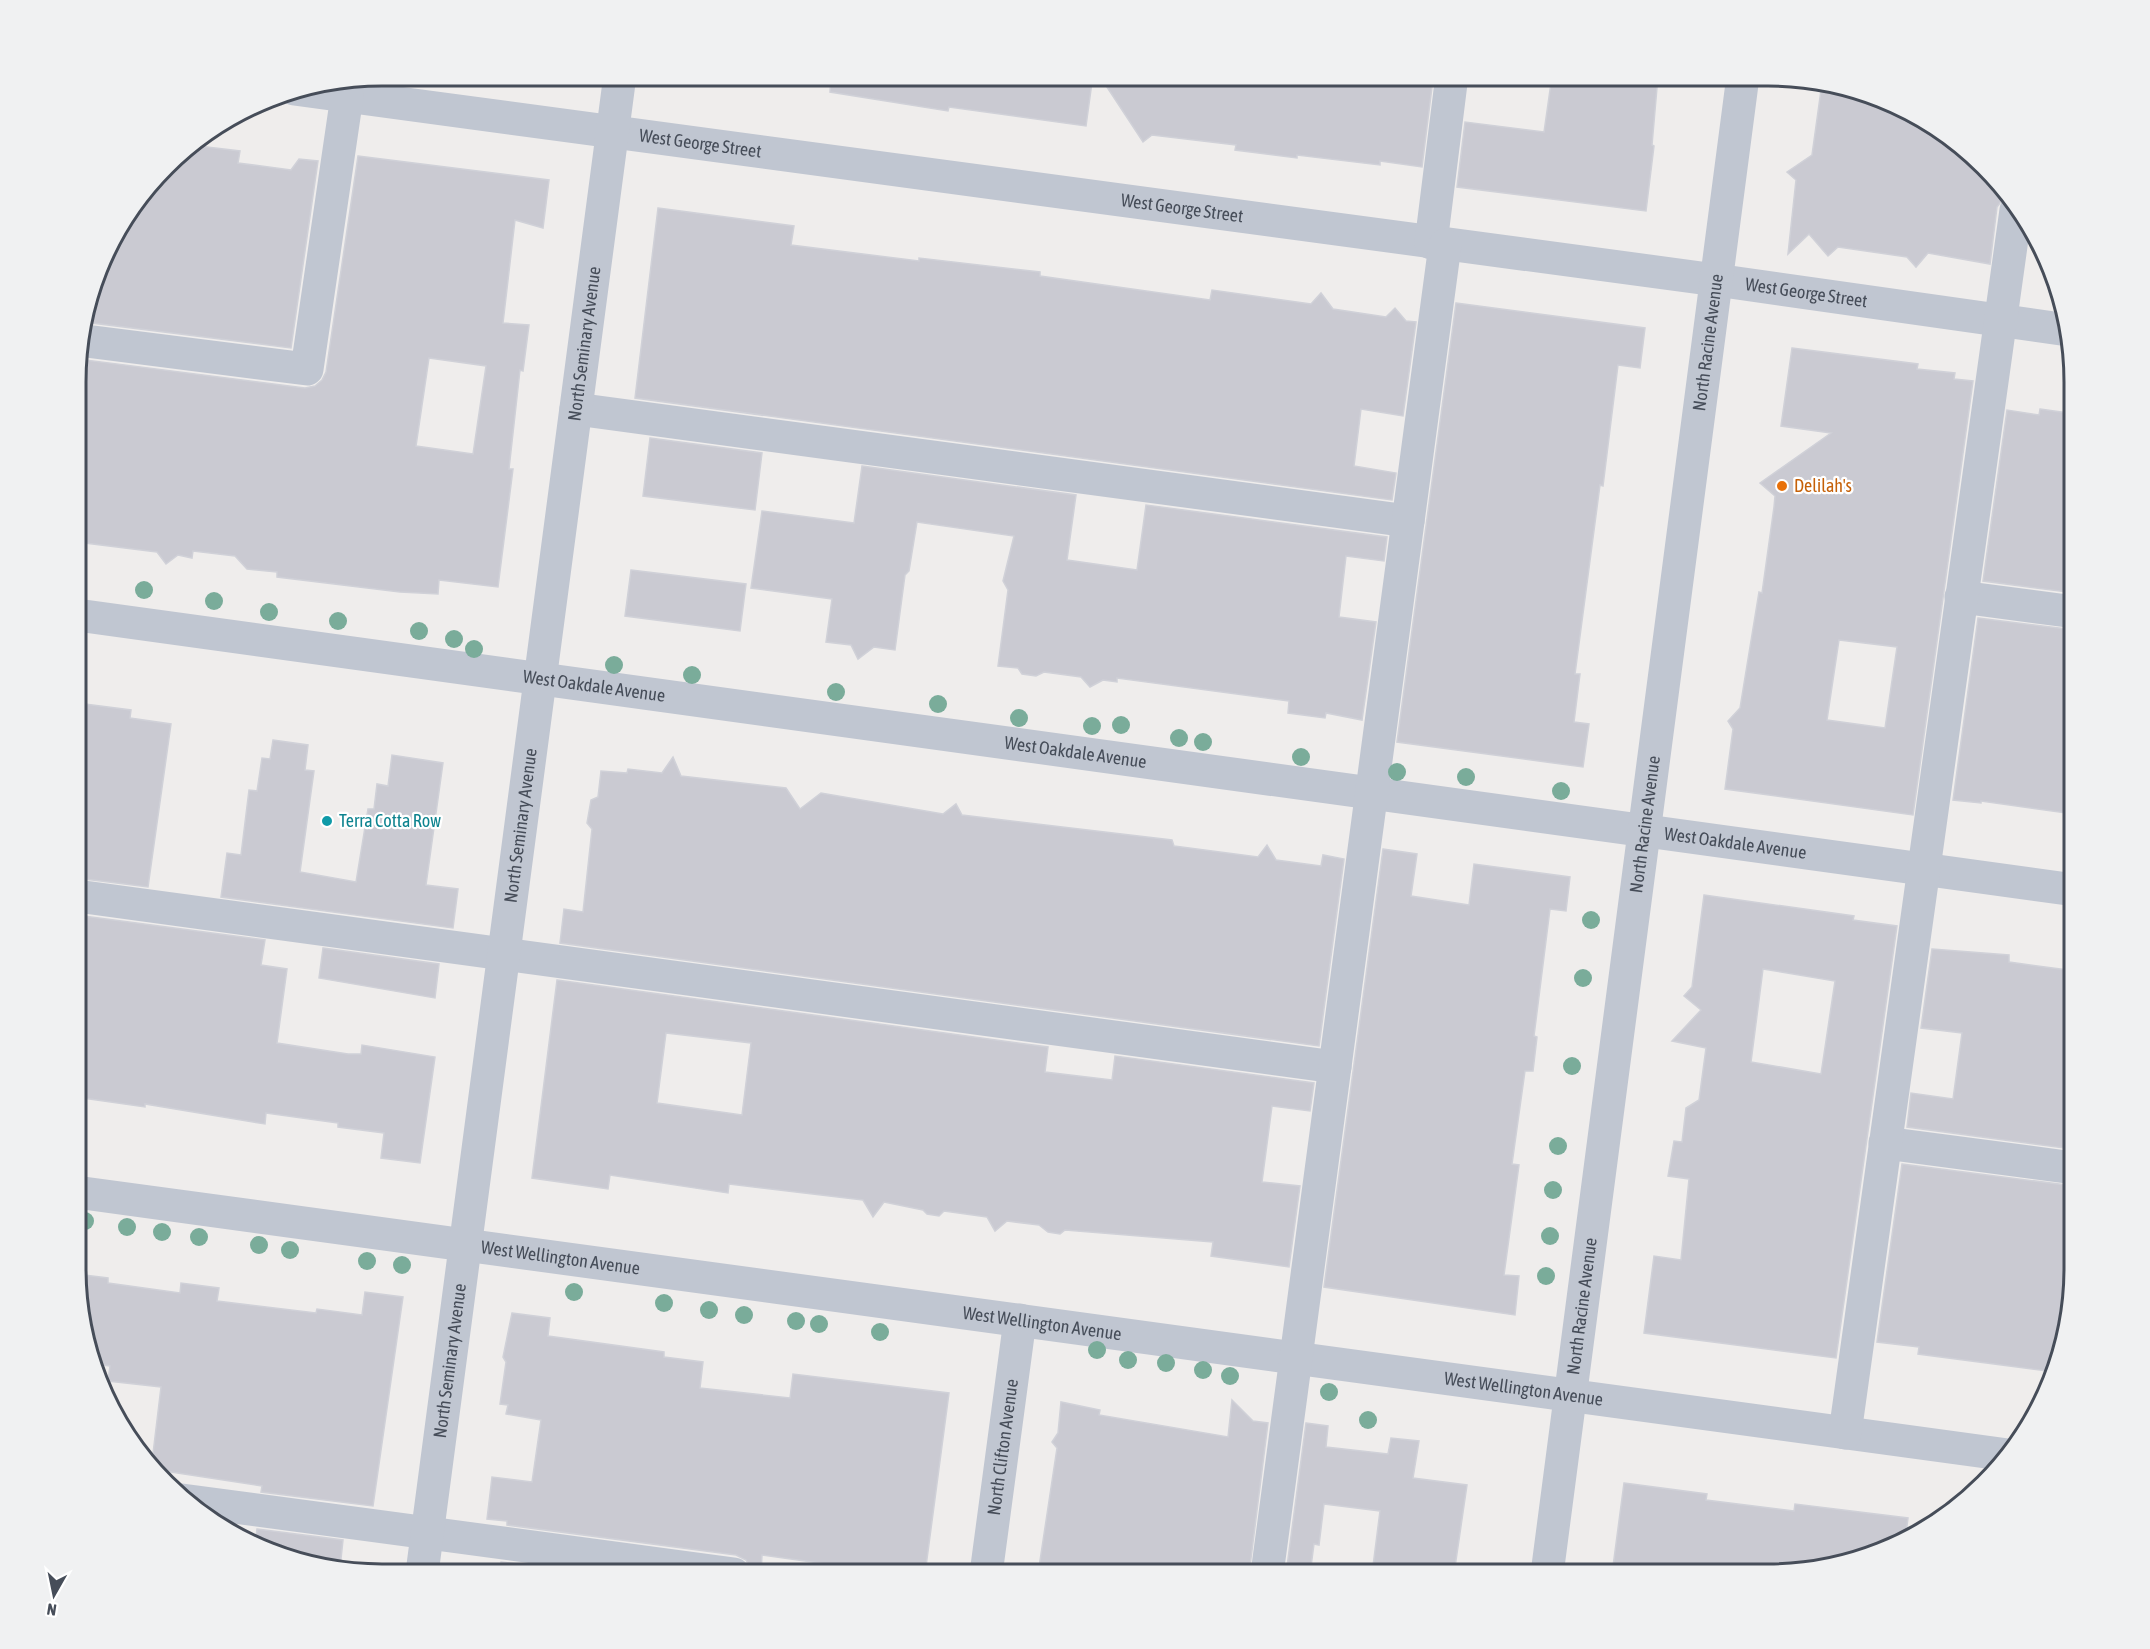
<svg xmlns="http://www.w3.org/2000/svg" width="2150" height="1649" font-family="'Asap Condensed',sans-serif">
<style>
.building{fill:#cacad2;stroke:#d0d1d8;stroke-width:1.5;fill-rule:evenodd}
.lines{fill:none;stroke-linecap:round;stroke-linejoin:round}
.minor{stroke:#c0c6d1;stroke-width:33}
.tree{fill:#7aac9a}
.food-dot{fill:#e8710a;stroke:#fff;stroke-width:2}
.culture-dot{fill:#0f9aa8;stroke:#fff;stroke-width:2}
.labels{text-anchor:middle;stroke-width:4.5;stroke-linejoin:round;paint-order:stroke}
.street-label{font-size:18px;fill:#464d59;stroke:#fff}
.food-label{font-size:18px;fill:#c56008;stroke:#fff;text-anchor:start}
.culture-label{font-size:18px;fill:#0d838f;stroke:#fff;text-anchor:start}
.rim{fill:none;stroke:#464d59;stroke-width:3}
</style>
<rect width="100%" height="100%" fill="#efedec"/>
<g class="building">
<path d="M831 75H1093L1086 126 949 107 948 111 830 92Z"/>
<path d="M1099 75H1405L1433 79 1422 167 1380 161V165L1297 155V158L1235 150 1236 145 1152 135 1143 142Z"/>
<path d="M1552 76H1658L1652 145 1654 146 1646 211 1457 187 1465 122 1544 132Z"/>
<path d="M1822 83 1886 98 1970 151 2005 196 1997 207 1990 264 1928 253 1916 267 1907 257 1838 247 1828 256 1809 234 1788 254 1796 180 1787 172 1812 155Z"/>
<path d="M190 145 240 151 238 163 291 170 299 159 318 161 291 348 84 322 116 228 180 151Z"/>
<path d="M358 156 549 180 543 228 515 220 503 323 529 325 523 371 520 370 509 469H513L498 587 439 580 438 594 400 592 277 577V572L247 569 235 556 193 551 192 558 178 555 166 564 157 552 77 542 78 359 305 388 315 386 322 380 326 372ZM429 358 486 366 473 454 416 446Z"/>
<path d="M658 208 794 226 791 245 919 261V258L1040 272V276L1210 300 1212 290 1311 304 1321 293 1333 309 1386 317 1395 308 1406 321 1416 322 1403 416 1361 409 1354 466 1396 473 1392 500 635 398Z"/>
<path d="M1456 303 1645 328 1640 368 1618 365 1603 486 1600 485 1575 674H1580L1574 722 1589 724 1583 767 1397 742Z"/>
<path d="M1792 348 1918 364 1917 369 1955 373 1954 379 1973 381 1913 815 1725 789 1733 729 1728 721 1740 708 1759 592 1762 593 1774 507 1775 496 1760 483 1831 433 1781 426ZM1839 640 1897 647 1885 728 1827 720Z"/>
<path d="M2040 409 2075 414V593L1983 581 2007 410 2039 415Z"/>
<path d="M650 438 762 453 755 510 643 496Z"/>
<path d="M862 466 1076 495 1067 560 1137 570 1146 505 1387 537 1384 561 1346 556 1339 617 1376 622 1362 720 1326 713 1325 718 1288 713 1289 701 1117 678V682L1103 680 1090 687 1081 677 1044 672 1036 676 1022 674 1018 668 998 666 1008 590 1003 581 1014 536 917 522 909 571 905 575 895 650 874 647 858 659 851 645 826 642 832 599 751 588 762 511 854 523Z"/>
<path d="M631 570 746 584 740 631 625 616Z"/>
<path d="M1978 618 2075 630V749L2066 813 1981 801V803L1953 800Z"/>
<path d="M77 703 131 710 130 718 171 724 148 887 77 878Z"/>
<path d="M273 740 308 745 305 770 314 771 300 872 356 882 368 809H374L377 784 388 786 392 755 443 763 426 885 458 889 453 928 221 897 227 853 241 855 249 790 257 791 262 758 270 759Z"/>
<path d="M673 757 681 776 786 788 800 809 821 793 943 814 956 804 962 815 1172 840 1174 846 1258 857 1267 845 1276 860 1321 866 1323 855 1344 859 1319 1046 560 943 564 909 583 912 592 829 587 823 591 800 598 797 601 771 627 773 628 769 662 773Z"/>
<path d="M1383 849 1417 854 1411 896 1469 905 1474 864 1570 877 1566 911 1550 909 1534 1036 1537 1037 1533 1071H1525L1512 1164 1519 1165 1504 1275 1519 1276 1515 1315 1324 1287Z"/>
<path d="M1704 895 1854 916 1853 920 1897 926 1836 1358 1644 1333 1654 1256 1681 1260 1689 1179 1668 1176 1674 1141 1682 1142 1686 1108 1699 1100 1706 1048 1672 1041 1701 1010 1684 996 1692 987ZM1763 969 1835 981 1821 1074 1751 1062Z"/>
<path d="M76 915 265 940 261 965 287 969 277 1043 348 1054H361L362 1045 435 1057 420 1163 381 1158 384 1133 338 1127V1123L266 1113 265 1124 145 1104V1107L76 1097Z"/>
<path d="M323 948 439 964 435 998 319 978Z"/>
<path d="M1932 949 2009 955V962L2075 971 2074 1135 2072 1149 1907 1127 1911 1093 1953 1099 1962 1033 1921 1028Z"/>
<path d="M557 980 1048 1047 1045 1072 1112 1080 1115 1056 1314 1083 1310 1111 1272 1106 1262 1182 1300 1186 1289 1267 1211 1256 1213 1242 1065 1230 1060 1234 1048 1232 1039 1225 1007 1221 995 1231 987 1217 944 1211 939 1216 927 1214 923 1210 884 1202 873 1217 863 1200 729 1184 728 1193 610 1175 608 1189 532 1178ZM666 1033 751 1043 742 1115 657 1103Z"/>
<path d="M1902 1164 2074 1186V1288L2055 1372 1918 1354 1919 1347 1877 1342Z"/>
<path d="M76 1274 108 1278V1283L180 1293 181 1283 219 1288 217 1301 316 1313 317 1309 362 1315 365 1292 403 1297 373 1506 261 1492 262 1486 158 1470 152 1462 161 1387 108 1381 110 1366 96 1364 76 1288Z"/>
<path d="M512 1313 550 1318 548 1336 664 1352V1357L703 1362 700 1388 790 1398 793 1374 949 1393 925 1574H870L854 1572 855 1568 762 1555 761 1574H752L746 1560 736 1555 507 1525V1521L487 1519 492 1477 532 1482 541 1420 506 1414 508 1405 500 1404 506 1362 503 1357Z"/>
<path d="M1232 1400 1253 1421 1268 1423 1249 1574H1038L1057 1448 1052 1442 1058 1433 1061 1402 1100 1410 1099 1415 1228 1437Z"/>
<path d="M1306 1423 1328 1426 1326 1447 1388 1454 1391 1438 1419 1441 1413 1478 1467 1485 1454 1574H1372L1380 1511 1324 1504 1319 1545 1314 1544 1310 1574H1286Z"/>
<path d="M1624 1483 1707 1494 1706 1500 1794 1511 1795 1504 1908 1518 1905 1542 1829 1568 1769 1574H1612Z"/>
<path d="M257 1529 343 1540 340 1568 264 1551 255 1545Z"/>
<path d="M501 1562 589 1573H500Z"/>
</g>
<g class="lines">
<g class="minor">
<path id="s1" d="M294 89 1716 280 2068 330"/>
<path d="M1431 243 1452 75"/>
<path d="M78 340 307 369 347 96"/>
<path d="M576 409 1408 521"/>
<path d="M1961 597 2075 612"/>
<path id="s2" d="M77 615 2075 890"/>
<path d="M77 896 1335 1067"/>
<path d="M1885 1143 2074 1168"/>
<path id="s3" d="M76 1192 2008 1455"/>
<path d="M1845 1433 2016 210"/>
<path d="M182 1500 734 1574"/>
<path id="s4" d="M422 1573 620 75"/>
<path id="s5" d="M986 1574 1020 1320"/>
<path d="M1267 1574 1445 245"/>
<path id="s6" d="M1547 1574 1743 76"/>
</g>
</g>
<g class="tree">
<circle cx="144" cy="590" r="9"/>
<circle cx="214" cy="601" r="9"/>
<circle cx="269" cy="612" r="9"/>
<circle cx="338" cy="621" r="9"/>
<circle cx="419" cy="631" r="9"/>
<circle cx="454" cy="639" r="9"/>
<circle cx="474" cy="649" r="9"/>
<circle cx="614" cy="665" r="9"/>
<circle cx="692" cy="675" r="9"/>
<circle cx="836" cy="692" r="9"/>
<circle cx="938" cy="704" r="9"/>
<circle cx="1019" cy="718" r="9"/>
<circle cx="1121" cy="725" r="9"/>
<circle cx="1092" cy="726" r="9"/>
<circle cx="1179" cy="738" r="9"/>
<circle cx="1203" cy="742" r="9"/>
<circle cx="1301" cy="757" r="9"/>
<circle cx="1397" cy="772" r="9"/>
<circle cx="1466" cy="777" r="9"/>
<circle cx="1561" cy="791" r="9"/>
<circle cx="1591" cy="920" r="9"/>
<circle cx="1583" cy="978" r="9"/>
<circle cx="1572" cy="1066" r="9"/>
<circle cx="1558" cy="1146" r="9"/>
<circle cx="1553" cy="1190" r="9"/>
<circle cx="85" cy="1221" r="9"/>
<circle cx="127" cy="1227" r="9"/>
<circle cx="162" cy="1232" r="9"/>
<circle cx="1550" cy="1236" r="9"/>
<circle cx="199" cy="1237" r="9"/>
<circle cx="259" cy="1245" r="9"/>
<circle cx="290" cy="1250" r="9"/>
<circle cx="367" cy="1261" r="9"/>
<circle cx="402" cy="1265" r="9"/>
<circle cx="1546" cy="1276" r="9"/>
<circle cx="574" cy="1292" r="9"/>
<circle cx="664" cy="1303" r="9"/>
<circle cx="709" cy="1310" r="9"/>
<circle cx="744" cy="1315" r="9"/>
<circle cx="796" cy="1321" r="9"/>
<circle cx="819" cy="1324" r="9"/>
<circle cx="880" cy="1332" r="9"/>
<circle cx="1097" cy="1350" r="9"/>
<circle cx="1128" cy="1360" r="9"/>
<circle cx="1166" cy="1363" r="9"/>
<circle cx="1203" cy="1370" r="9"/>
<circle cx="1230" cy="1376" r="9"/>
<circle cx="1329" cy="1392" r="9"/>
<circle cx="1368" cy="1420" r="9"/>
</g>
<circle class="food-dot" cx="1782" cy="486" r="6"/>
<circle class="culture-dot" cx="327" cy="821" r="6"/>
<g class="labels">
<g class="street-label">
<text dy="6" stroke="none"><textPath href="#s1" startOffset="410">West George Street</textPath></text>
<text dy="6" stroke="none"><textPath href="#s1" startOffset="896">West George Street</textPath></text>
<text dy="6" stroke="none"><textPath href="#s1" startOffset="1526">West George Street</textPath></text>
<text dy="6" stroke="none"><textPath href="#s4" startOffset="1240">North Seminary Avenue</textPath></text>
<text dy="6" stroke="none"><textPath href="#s6" startOffset="1242">North Racine Avenue</textPath></text>
<text dy="6" stroke="none"><textPath href="#s2" startOffset="522">West Oakdale Avenue</textPath></text>
<text dy="6" stroke="none"><textPath href="#s2" startOffset="1008">West Oakdale Avenue</textPath></text>
<text dy="6" stroke="none"><textPath href="#s4" startOffset="754">North Seminary Avenue</textPath></text>
<text dy="6" stroke="none"><textPath href="#s6" startOffset="756">North Racine Avenue</textPath></text>
<text dy="6" stroke="none"><textPath href="#s2" startOffset="1674">West Oakdale Avenue</textPath></text>
<text dy="6" stroke="none"><textPath href="#s3" startOffset="489">West Wellington Avenue</textPath></text>
<text dy="6" stroke="none"><textPath href="#s6" startOffset="270">North Racine Avenue</textPath></text>
<text dy="6" stroke="none"><textPath href="#s3" startOffset="975">West Wellington Avenue</textPath></text>
<text dy="6" stroke="none"><textPath href="#s4" startOffset="214">North Seminary Avenue</textPath></text>
<text dy="6" stroke="none"><textPath href="#s3" startOffset="1461">West Wellington Avenue</textPath></text>
<text dy="6" stroke="none"><textPath href="#s5" startOffset="128">North Clifton Avenue</textPath></text>
</g>
<g class="food-label">
<text x="1794" y="492">Delilah's</text>
</g>
<g class="culture-label">
<text x="339" y="827">Terra Cotta Row</text>
</g>
</g>
<path d="M0 0H2150V1649H0ZM382 86H1768A296 296 0 0 1 2064 382V1268A296 296 0 0 1 1768 1564H382A296 296 0 0 1 86 1268V382A296 296 0 0 1 382 86Z" fill="#f0f1f2" fill-rule="evenodd"/>
<path class="rim" d="M382 86H1768A296 296 0 0 1 2064 382V1268A296 296 0 0 1 1768 1564H382A296 296 0 0 1 86 1268V382A296 296 0 0 1 382 86Z"/>
<g transform="translate(54 1595) rotate(189)" stroke="#ffffff" stroke-width="4.5" paint-order="stroke">
<path d="M0-4.5L10 22L0 15L-10 22Z" fill="#464d59"/>
<text y="-9" font-size="16" font-weight="bold" text-anchor="middle" fill="#464d59">N</text>
</g>
</svg>
